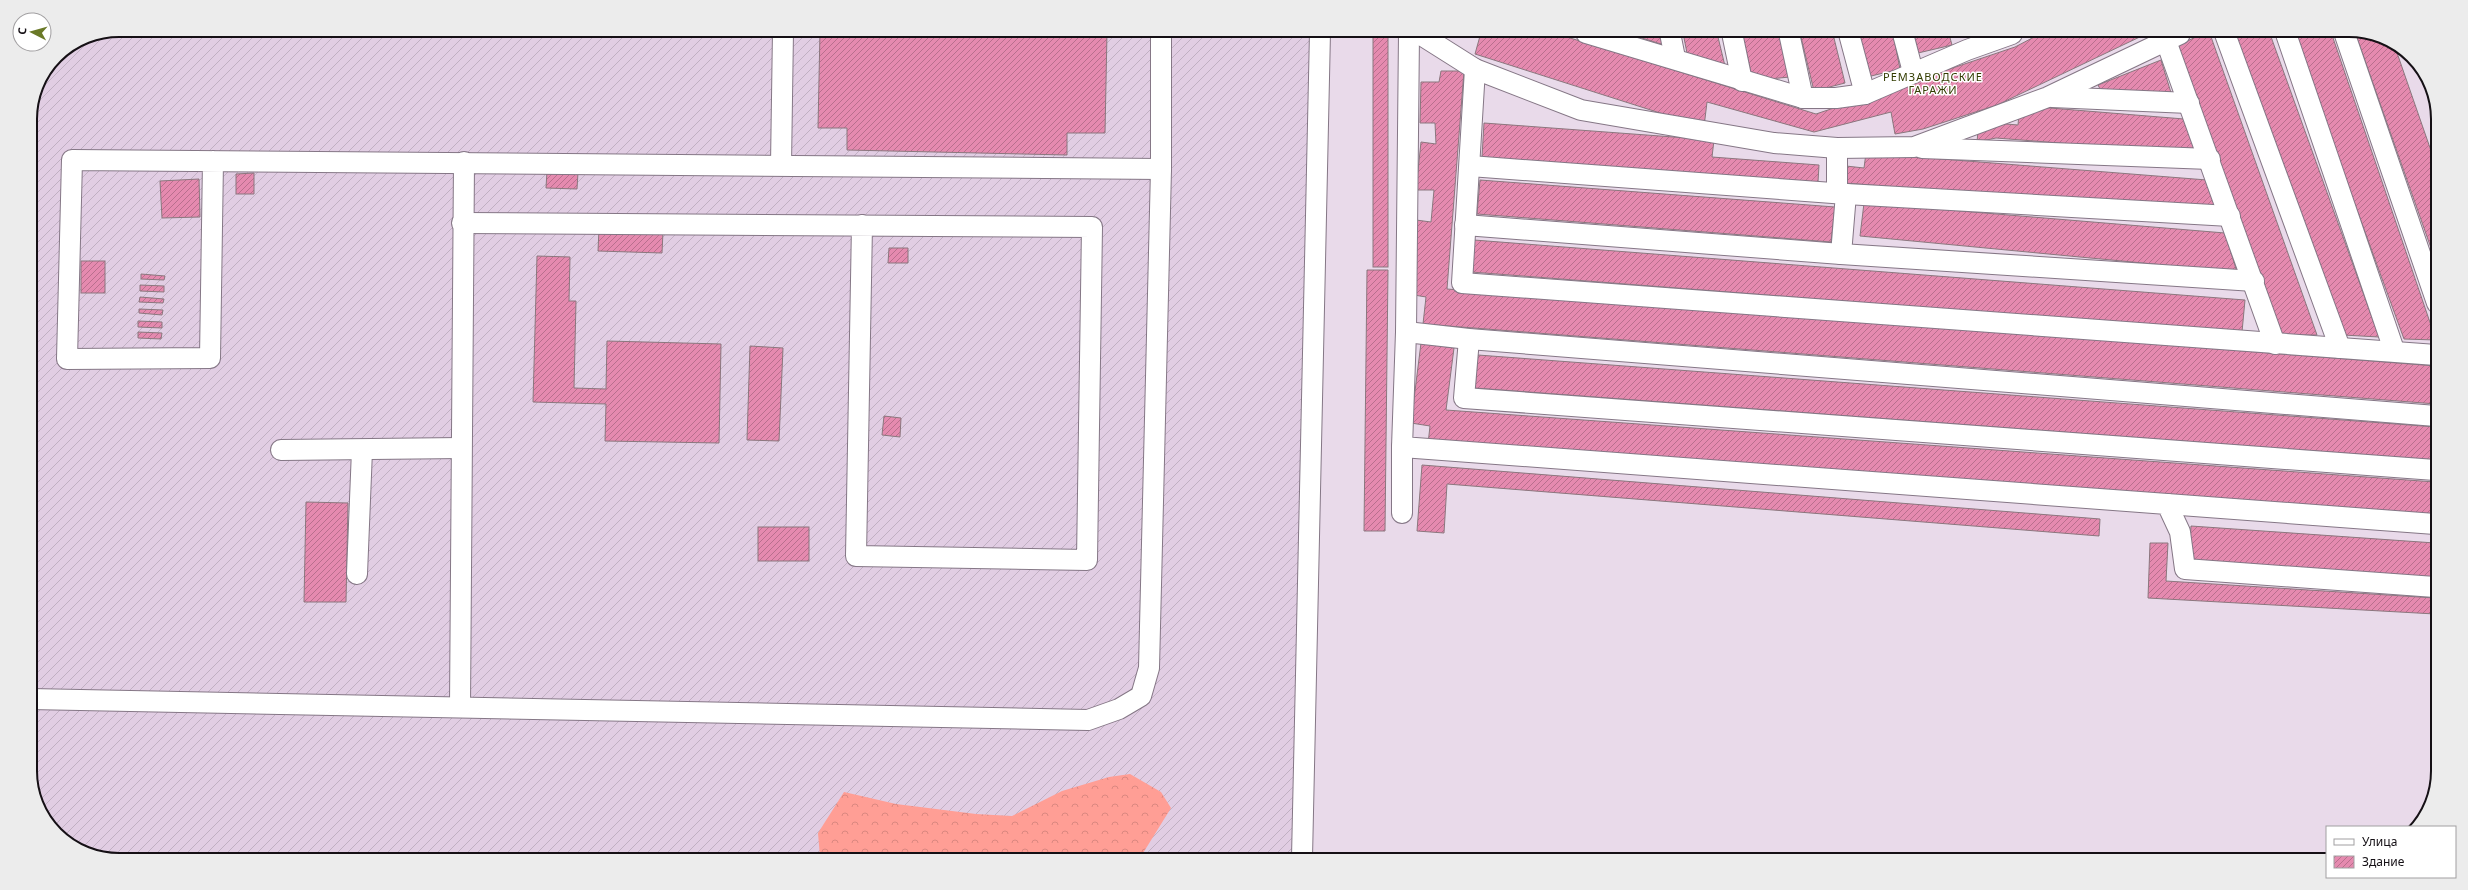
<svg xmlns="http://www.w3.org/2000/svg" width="2468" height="890" font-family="'Noto Sans',sans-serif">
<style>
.industrial{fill:url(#industrial-furrows)}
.forest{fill:url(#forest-crowns)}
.building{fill:url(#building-hatch);stroke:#8b777e}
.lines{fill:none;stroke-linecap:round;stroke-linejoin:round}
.minor-casing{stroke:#857786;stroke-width:22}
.minor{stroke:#fff;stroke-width:20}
.labels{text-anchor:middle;stroke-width:3;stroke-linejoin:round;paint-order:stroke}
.neighbourhood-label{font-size:11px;letter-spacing:1px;fill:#323c00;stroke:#fff}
.rim{fill:none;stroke:#151015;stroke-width:2}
</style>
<defs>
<pattern id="industrial-furrows" width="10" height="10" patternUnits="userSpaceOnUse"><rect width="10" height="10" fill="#e1cde3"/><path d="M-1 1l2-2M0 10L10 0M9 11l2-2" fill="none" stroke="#c0afc2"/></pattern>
<pattern id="forest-crowns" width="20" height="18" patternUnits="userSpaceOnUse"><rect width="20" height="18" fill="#ff9e95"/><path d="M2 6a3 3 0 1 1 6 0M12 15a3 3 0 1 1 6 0" fill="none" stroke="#da8780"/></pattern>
<pattern id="building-hatch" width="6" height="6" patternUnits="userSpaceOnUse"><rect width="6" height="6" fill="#e58aaf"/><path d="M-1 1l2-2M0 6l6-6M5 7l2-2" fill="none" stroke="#b86f8d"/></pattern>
</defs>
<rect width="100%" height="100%" fill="#e9daea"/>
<path class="industrial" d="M119 30 1320 32 1302 858 90 855 48 826 30 777V113L39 80 56 56 85 37Z"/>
<path class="forest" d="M1130 774 1161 792 1171 808 1140 858 820 857 818 833 844 792 896 804 976 814 1012 816 1062 791 1109 777Z"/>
<g class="building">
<path d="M820 31 1107 32 1105 133H1067V155L847 150V128H818Z"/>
<path d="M1477 33H1554L1816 114 2015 47 2040 34H2146L1997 105 1923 129 1895 134 1891 112 1814 132 1707 102 1704 127 1475 54 1480 36Z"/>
<path d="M1626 33H1661L1664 45Z"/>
<path d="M1683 33H1717L1725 66 1687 53Z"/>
<path d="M1742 33H1780L1790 77 1769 79 1751 73Z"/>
<path d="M1800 33 1833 34 1845 83 1814 91Z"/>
<path d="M1856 34H1893L1900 69 1867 77Z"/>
<path d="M1914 34H1949L1952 45 1918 53Z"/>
<path d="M1972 34H1988L1973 38Z"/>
<path d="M2202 34H2210L2317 335H2281L2177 46Z"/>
<path d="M2234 34H2270L2379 337 2343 335Z"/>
<path d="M2293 34 2332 35 2436 340 2404 339Z"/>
<path d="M2356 35H2378L2395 47 2437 168V265Z"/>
<rect x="1373" y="36" width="15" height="231"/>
<path d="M2161 60 2172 96 2101 91 2098 85Z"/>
<path d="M1441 71H1464L1447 289 2436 366V404L1423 324 1426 297 1414 295 1417 262 1412 261 1416 220 1431 222 1434 190H1416L1421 142 1436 144 1435 123H1420L1421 82H1439Z"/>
<path d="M2038 107 2184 119 2198 154 1996 138 1977 142 1978 131 1994 123 2018 125 2019 114Z"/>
<path d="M1484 123 1714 140 1712 157 1819 165 1818 182 1482 157Z"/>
<path d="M1866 153 2207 180 2219 211 1844 183 1846 166 1864 168Z"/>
<path d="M547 171 578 172 577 189 546 188Z"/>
<path d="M254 173V194H236V174Z"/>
<path d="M199 179 200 217 162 218 160 181Z"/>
<path d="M1480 180 1835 207 1831 242 1477 214Z"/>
<path d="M1864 203 2225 233 2237 272 1860 236Z"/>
<path d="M599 229 663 231 662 253 598 251Z"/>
<path d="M1474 240 2245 300 2242 332 1471 272Z"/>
<path d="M889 248H908V263H888Z"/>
<path d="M537 256 570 257 569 301H576L574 388 606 389 607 341 721 344 719 443 605 441 606 404 533 402Z"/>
<rect x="81" y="261" width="24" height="32"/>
<path d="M1367 270H1388L1385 531H1364Z"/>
<path d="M141 274 165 276 164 280 141 279Z"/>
<path d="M140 285 164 286V292L140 291Z"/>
<path d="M140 297 164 299 163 303 139 302Z"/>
<path d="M139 309 163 310 162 315 139 313Z"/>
<path d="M138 321 162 322V328L138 327Z"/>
<path d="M138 332 162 333 161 339 138 338Z"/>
<path d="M1421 343 1454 348 1446 410 2435 482V516L1428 444 1430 426 1411 423Z"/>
<path d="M750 346 783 348 779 441 747 440Z"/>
<path d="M1478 355 2436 427V460L1475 388Z"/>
<path d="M884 416 901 418 900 437 882 435Z"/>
<path d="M1422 465 2100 519 2099 536 1447 484 1444 533 1417 531Z"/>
<path d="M306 502 348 503 346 602H304Z"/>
<path d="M2191 526 2435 543V579L2189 561Z"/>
<rect x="758" y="527" width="51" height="34"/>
<path d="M2150 543H2168L2166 581 2435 598V614L2148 598Z"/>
</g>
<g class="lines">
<defs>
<g id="minor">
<path d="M1409 33 1406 332 1402 447 2167 504 2180 532 2185 569 2435 587"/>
<path d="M1418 33 1475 69 1581 110 1774 143 1837 148 1914 147 2048 97 2180 34"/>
<path d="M1586 33 1803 98H1836L1865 94 1967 50 2012 34"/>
<path d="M1670 33 1675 58"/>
<path d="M1732 33 1742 81"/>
<path d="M1789 33 1803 98"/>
<path d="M1849 34 1865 94"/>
<path d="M1903 34 1913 72"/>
<path d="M2225 34 2340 348"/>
<path d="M2286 34 2394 350"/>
<path d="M2345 35 2437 303"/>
<path d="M2166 41 2275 344"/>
<path d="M1475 69 1462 283 2436 355"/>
<path d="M2052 97 2189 103"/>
<path d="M1922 148 2210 159"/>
<path d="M213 161 210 358 67 359 72 160 1161 169"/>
<path d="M781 165 783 31"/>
<path d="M1470 166 1846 194 2230 216"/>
<path d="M1837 193V148"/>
<path d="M462 223 1092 227 1087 560 856 556 862 225"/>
<path d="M1465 225 1841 254 2254 281"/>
<path d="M1841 254 1846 194"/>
<path d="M1406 332 1469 339 2436 416"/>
<path d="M1469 339 1464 398 2435 470"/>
<path d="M281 450 461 448"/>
<path d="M2167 504 2435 524"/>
<path d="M1402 513V447"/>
<path d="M357 574 362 450"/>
<path d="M30 699 1088 720 1119 709 1141 696 1149 668 1161 169V32"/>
<path d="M460 707 464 162"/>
<path d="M1302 858 1320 32"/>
</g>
</defs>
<use href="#minor" class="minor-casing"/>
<use href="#minor" class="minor"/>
</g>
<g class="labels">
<g class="neighbourhood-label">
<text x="1933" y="81">РЕМЗАВОДСКИЕ<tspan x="1933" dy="13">ГАРАЖИ</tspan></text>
</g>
</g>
<path d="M0 0H2468V890H0ZM119 37H2349A82 82 0 0 1 2431 119V771A82 82 0 0 1 2349 853H119A82 82 0 0 1 37 771V119A82 82 0 0 1 119 37Z" fill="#ececec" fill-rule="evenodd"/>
<path class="rim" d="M119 37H2349A82 82 0 0 1 2431 119V771A82 82 0 0 1 2349 853H119A82 82 0 0 1 37 771V119A82 82 0 0 1 119 37Z"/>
<rect x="2326" y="826" width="130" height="52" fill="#ffffff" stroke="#a19fa1"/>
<rect x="2334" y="839" width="20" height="6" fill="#ffffff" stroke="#a19fa1"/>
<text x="2362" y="846" font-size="12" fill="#151015">Улица</text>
<rect x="2334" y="856" width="20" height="12" fill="url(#building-hatch)" stroke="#a19fa1"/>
<text x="2362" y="866" font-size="12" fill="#151015">Здание</text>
<g transform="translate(32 32) rotate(276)"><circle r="19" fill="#ffffff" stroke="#a19fa1"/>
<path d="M0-3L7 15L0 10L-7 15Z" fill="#6a7927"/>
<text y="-6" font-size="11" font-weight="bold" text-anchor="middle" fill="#151015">С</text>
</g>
</svg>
